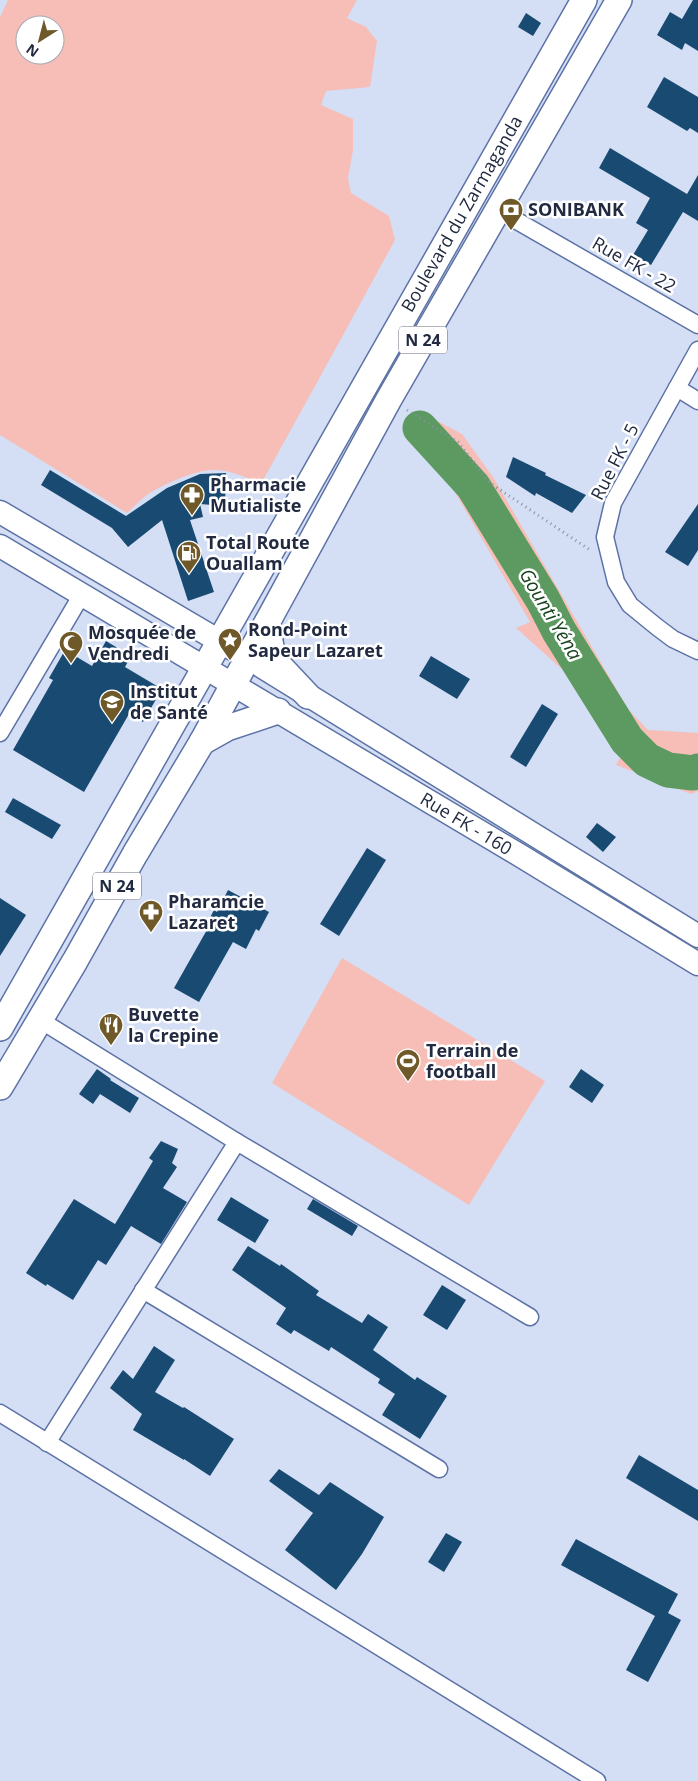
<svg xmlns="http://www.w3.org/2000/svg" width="698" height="1781" font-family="'Open Sans',sans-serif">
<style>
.green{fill:#f6beb7;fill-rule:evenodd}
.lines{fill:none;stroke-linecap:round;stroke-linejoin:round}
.river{stroke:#5c9a61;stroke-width:35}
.building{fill:#194b72}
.street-casing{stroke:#5d73a6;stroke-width:19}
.secondary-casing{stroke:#5d73a6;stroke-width:25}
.primary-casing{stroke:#5d73a6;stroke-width:28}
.path{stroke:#8791a7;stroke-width:3;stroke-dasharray:1 4;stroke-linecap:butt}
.street{stroke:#fff;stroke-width:16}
.secondary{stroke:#fff;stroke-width:22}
.primary{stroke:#fff;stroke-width:25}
.labels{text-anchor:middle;stroke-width:5;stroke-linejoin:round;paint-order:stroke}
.shield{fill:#fff;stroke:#646a79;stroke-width:1}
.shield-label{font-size:16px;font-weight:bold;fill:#212a40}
.poi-label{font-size:18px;font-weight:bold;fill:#212a40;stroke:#fff;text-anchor:start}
.street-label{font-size:18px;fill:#212a40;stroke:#fff}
.water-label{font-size:19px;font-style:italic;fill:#16431c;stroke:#fff}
</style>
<rect width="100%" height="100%" fill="#d4dff6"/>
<g class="green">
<path d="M8 0H357L347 18 366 27 377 41 370 87 326 91 321 105 353 119V150L348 178 351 193 389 216 395 240 342 337 261 484C245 477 229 469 212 470 196 470 161 485 147 495 140 500 134 507 127 513L0 435V17ZM25 25H55V55H25Z"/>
<path d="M426 415 462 434 493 477 628 709 648 730 698 733V791L691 794 616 765 633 733 516 628 530 622 434 456 420 428Z"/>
<path d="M342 958 545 1081 469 1205 272 1083Z"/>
</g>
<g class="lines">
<path class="river" d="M420 428 473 486 543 600 559 631 627 740 647 760 668 770 693 773 698 771"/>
</g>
<g class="building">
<path d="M693 0H698V51L685 43 682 50 657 35 670 12 682 19Z"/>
<path d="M526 13 541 23 533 36 518 27Z"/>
<path d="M664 77 698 97V133L690 128 687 131 647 107Z"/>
<path d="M610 148 687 194 698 175V221L683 212 651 265 633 255 648 230 636 223 650 198 599 168Z"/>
<path d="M513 457 546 473 545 475 586 495 572 513 536 493 535 496 506 477Z"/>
<path d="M50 470 126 516 167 488 200 474 226 473 225 506 200 504 203 517 190 520 214 592 188 601 162 520 128 547 112 528 41 485Z"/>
<path d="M698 504V550L688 566 665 552Z"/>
<path d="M106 641 131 656 125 667 162 689 143 722 129 714 84 792 13 750 53 680 49 678 65 650 92 666Z"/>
<path d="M431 656 470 679 457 699 419 676Z"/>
<path d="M542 704 558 714 526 767 510 757Z"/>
<path d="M13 798 61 825 52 839 5 812Z"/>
<path d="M597 823 616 837 603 852 586 837Z"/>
<path d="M367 848 386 860 339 936 320 924Z"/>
<path d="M228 890 269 912 259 931 256 929 246 949 233 942 199 1002 174 988 208 928 205 927 214 910 217 912Z"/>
<path d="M0 898 26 915 0 956Z"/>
<path d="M97 1069 111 1079 110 1080 139 1098 130 1113 100 1094 93 1104 79 1094Z"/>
<path d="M581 1069 604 1085 592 1103 569 1087Z"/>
<path d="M161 1141 178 1149 172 1163 177 1167 163 1188 187 1202 161 1244 131 1226 106 1265 98 1260 73 1300 47 1284 46 1286 26 1273 74 1199 115 1224 153 1161 149 1158Z"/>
<path d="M231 1197 269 1220 255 1243 217 1220Z"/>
<path d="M313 1199 358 1226 352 1236 307 1209Z"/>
<path d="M248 1246 280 1266 281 1264 319 1291 316 1295 362 1323 368 1314 388 1327 373 1350 415 1380 417 1377 447 1396 420 1439 382 1415 395 1394 378 1383 380 1379 331 1347 329 1351 294 1330 291 1334 276 1324 286 1308 232 1270Z"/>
<path d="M442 1285 466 1300 447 1330 423 1315Z"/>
<path d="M154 1346 175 1360 155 1392 183 1408 184 1407 234 1439 210 1476 184 1459V1460L133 1430 142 1414 110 1388 123 1370 133 1379Z"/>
<path d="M639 1455 698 1490V1521L626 1478Z"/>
<path d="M279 1469 319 1495 330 1482 384 1517 362 1554 336 1590 285 1550 313 1513 269 1481Z"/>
<path d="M446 1533 462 1542 444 1572 428 1562Z"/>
<path d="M576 1539 678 1594 668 1613 681 1620 648 1682 626 1670 655 1616 561 1565Z"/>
</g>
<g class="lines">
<defs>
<g id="street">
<path d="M498 210 698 325"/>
<path d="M698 350 613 503 605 537 616 582 630 605 657 627 673 639 698 651"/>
<path d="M677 388 698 401"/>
<path d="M0 733 81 596"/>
<path d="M40 1020 237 1142 530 1317"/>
<path d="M143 1290 439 1469"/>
<path d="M0 1413 597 1781"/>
<path d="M47 1443 237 1142"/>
</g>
<g id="secondary">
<path d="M0 512 248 658 698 936"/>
<path d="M0 546 521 856 698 964"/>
</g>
<g id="primary">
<path d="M267 623 271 647 277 663 308 696"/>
<path d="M202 742 227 728 278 711"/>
<path d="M0 1028 584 0"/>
<path d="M0 1087 75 961 135 854 202 742 389 399 619 0"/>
</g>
</defs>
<use href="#street" class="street-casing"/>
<use href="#secondary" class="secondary-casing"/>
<use href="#primary" class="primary-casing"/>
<path class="path" d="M407 410 458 442 490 483 590 550"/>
<use href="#street" class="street"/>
<use href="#secondary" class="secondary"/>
<use href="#primary" class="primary"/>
</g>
<defs>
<symbol id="bank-pin" viewBox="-11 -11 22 30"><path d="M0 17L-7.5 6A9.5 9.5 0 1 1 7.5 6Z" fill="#6f5929" stroke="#fff"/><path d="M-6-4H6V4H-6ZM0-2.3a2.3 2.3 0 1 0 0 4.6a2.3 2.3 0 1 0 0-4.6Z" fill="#fff"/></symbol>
<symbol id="pharmacy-pin" viewBox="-11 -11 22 30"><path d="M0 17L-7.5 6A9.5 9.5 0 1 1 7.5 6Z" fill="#6f5929" stroke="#fff"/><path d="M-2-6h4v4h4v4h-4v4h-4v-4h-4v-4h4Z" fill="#fff"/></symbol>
<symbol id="fuel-pin" viewBox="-11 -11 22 30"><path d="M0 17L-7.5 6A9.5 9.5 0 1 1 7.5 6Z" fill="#6f5929" stroke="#fff"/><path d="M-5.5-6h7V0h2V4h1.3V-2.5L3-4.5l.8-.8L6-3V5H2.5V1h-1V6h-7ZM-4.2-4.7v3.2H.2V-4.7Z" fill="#fff"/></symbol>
<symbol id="sight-pin" viewBox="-11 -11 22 30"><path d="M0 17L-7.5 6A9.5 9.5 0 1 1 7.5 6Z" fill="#6f5929" stroke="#fff"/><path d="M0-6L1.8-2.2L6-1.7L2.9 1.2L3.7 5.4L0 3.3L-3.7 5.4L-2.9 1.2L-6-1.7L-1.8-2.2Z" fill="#fff"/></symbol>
<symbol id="mosque-pin" viewBox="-11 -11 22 30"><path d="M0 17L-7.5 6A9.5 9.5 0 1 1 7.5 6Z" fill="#6f5929" stroke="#fff"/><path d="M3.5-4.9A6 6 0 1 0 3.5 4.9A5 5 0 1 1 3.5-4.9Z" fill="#fff"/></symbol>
<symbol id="school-pin" viewBox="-11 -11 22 30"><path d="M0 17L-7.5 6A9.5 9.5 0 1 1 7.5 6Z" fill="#6f5929" stroke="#fff"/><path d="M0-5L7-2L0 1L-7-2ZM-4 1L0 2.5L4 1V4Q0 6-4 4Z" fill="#fff"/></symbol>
<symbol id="restaurant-pin" viewBox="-11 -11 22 30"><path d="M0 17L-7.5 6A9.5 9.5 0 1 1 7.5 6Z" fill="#6f5929" stroke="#fff"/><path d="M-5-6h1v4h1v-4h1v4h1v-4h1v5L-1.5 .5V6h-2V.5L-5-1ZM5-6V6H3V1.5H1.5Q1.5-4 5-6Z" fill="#fff"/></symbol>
<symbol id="stadium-pin" viewBox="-11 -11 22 30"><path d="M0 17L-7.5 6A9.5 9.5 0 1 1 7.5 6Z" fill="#6f5929" stroke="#fff"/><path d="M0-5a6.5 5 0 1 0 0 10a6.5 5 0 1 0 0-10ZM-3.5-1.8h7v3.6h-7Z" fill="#fff"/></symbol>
</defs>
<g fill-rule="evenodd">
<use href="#bank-pin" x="497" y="196" width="28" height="38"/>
<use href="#pharmacy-pin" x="178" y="481" width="28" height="38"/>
<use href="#fuel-pin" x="175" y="539" width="28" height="38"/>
<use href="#sight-pin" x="216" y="626" width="28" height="38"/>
<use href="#mosque-pin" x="57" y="629" width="28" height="38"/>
<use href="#school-pin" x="98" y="688" width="28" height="38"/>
<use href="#pharmacy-pin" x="137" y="898" width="28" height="38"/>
<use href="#restaurant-pin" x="97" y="1011" width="28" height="38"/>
<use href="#stadium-pin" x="394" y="1047" width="28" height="38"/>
</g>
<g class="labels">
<g class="shield">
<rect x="399" y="326.5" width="48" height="27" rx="4"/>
<rect x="93" y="872.5" width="48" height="27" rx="4"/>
</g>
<g class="shield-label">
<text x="423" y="346">N 24</text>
<text x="117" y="892">N 24</text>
</g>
<g class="poi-label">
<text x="528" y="216">SONIBANK</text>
<text x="210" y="491">Pharmacie<tspan x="210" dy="21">Mutialiste</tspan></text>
<text x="206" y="549">Total Route<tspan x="206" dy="21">Ouallam</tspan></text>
<text x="248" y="636">Rond-Point<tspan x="248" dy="21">Sapeur Lazaret</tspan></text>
<text x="88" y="639">Mosquée de<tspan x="88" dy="21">Vendredi</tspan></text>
<text x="130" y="698">Institut<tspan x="130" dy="21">de Santé</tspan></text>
<text x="168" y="908">Pharamcie<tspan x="168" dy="21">Lazaret</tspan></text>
<text x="128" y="1021">Buvette<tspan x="128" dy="21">la Crepine</tspan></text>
<text x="426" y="1057">Terrain de<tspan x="426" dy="21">football</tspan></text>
</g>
<g class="street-label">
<text transform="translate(462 214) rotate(-60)" y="6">Boulevard du Zarmaganda</text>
<text transform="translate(634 265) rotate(30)" y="6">Rue FK - 22</text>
<text transform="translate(615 462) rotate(-63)" y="6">Rue FK - 5</text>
<text transform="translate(466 824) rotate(31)" y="6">Rue FK - 160</text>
</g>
<g class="water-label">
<text transform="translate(551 614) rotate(59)" y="7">Gounti Yéna</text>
</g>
</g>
<g transform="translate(40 40) rotate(216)"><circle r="24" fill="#ffffff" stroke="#a6aab3"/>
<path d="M0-4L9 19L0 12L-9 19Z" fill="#6f5929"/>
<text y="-8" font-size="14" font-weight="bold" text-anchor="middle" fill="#212a40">N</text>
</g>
</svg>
